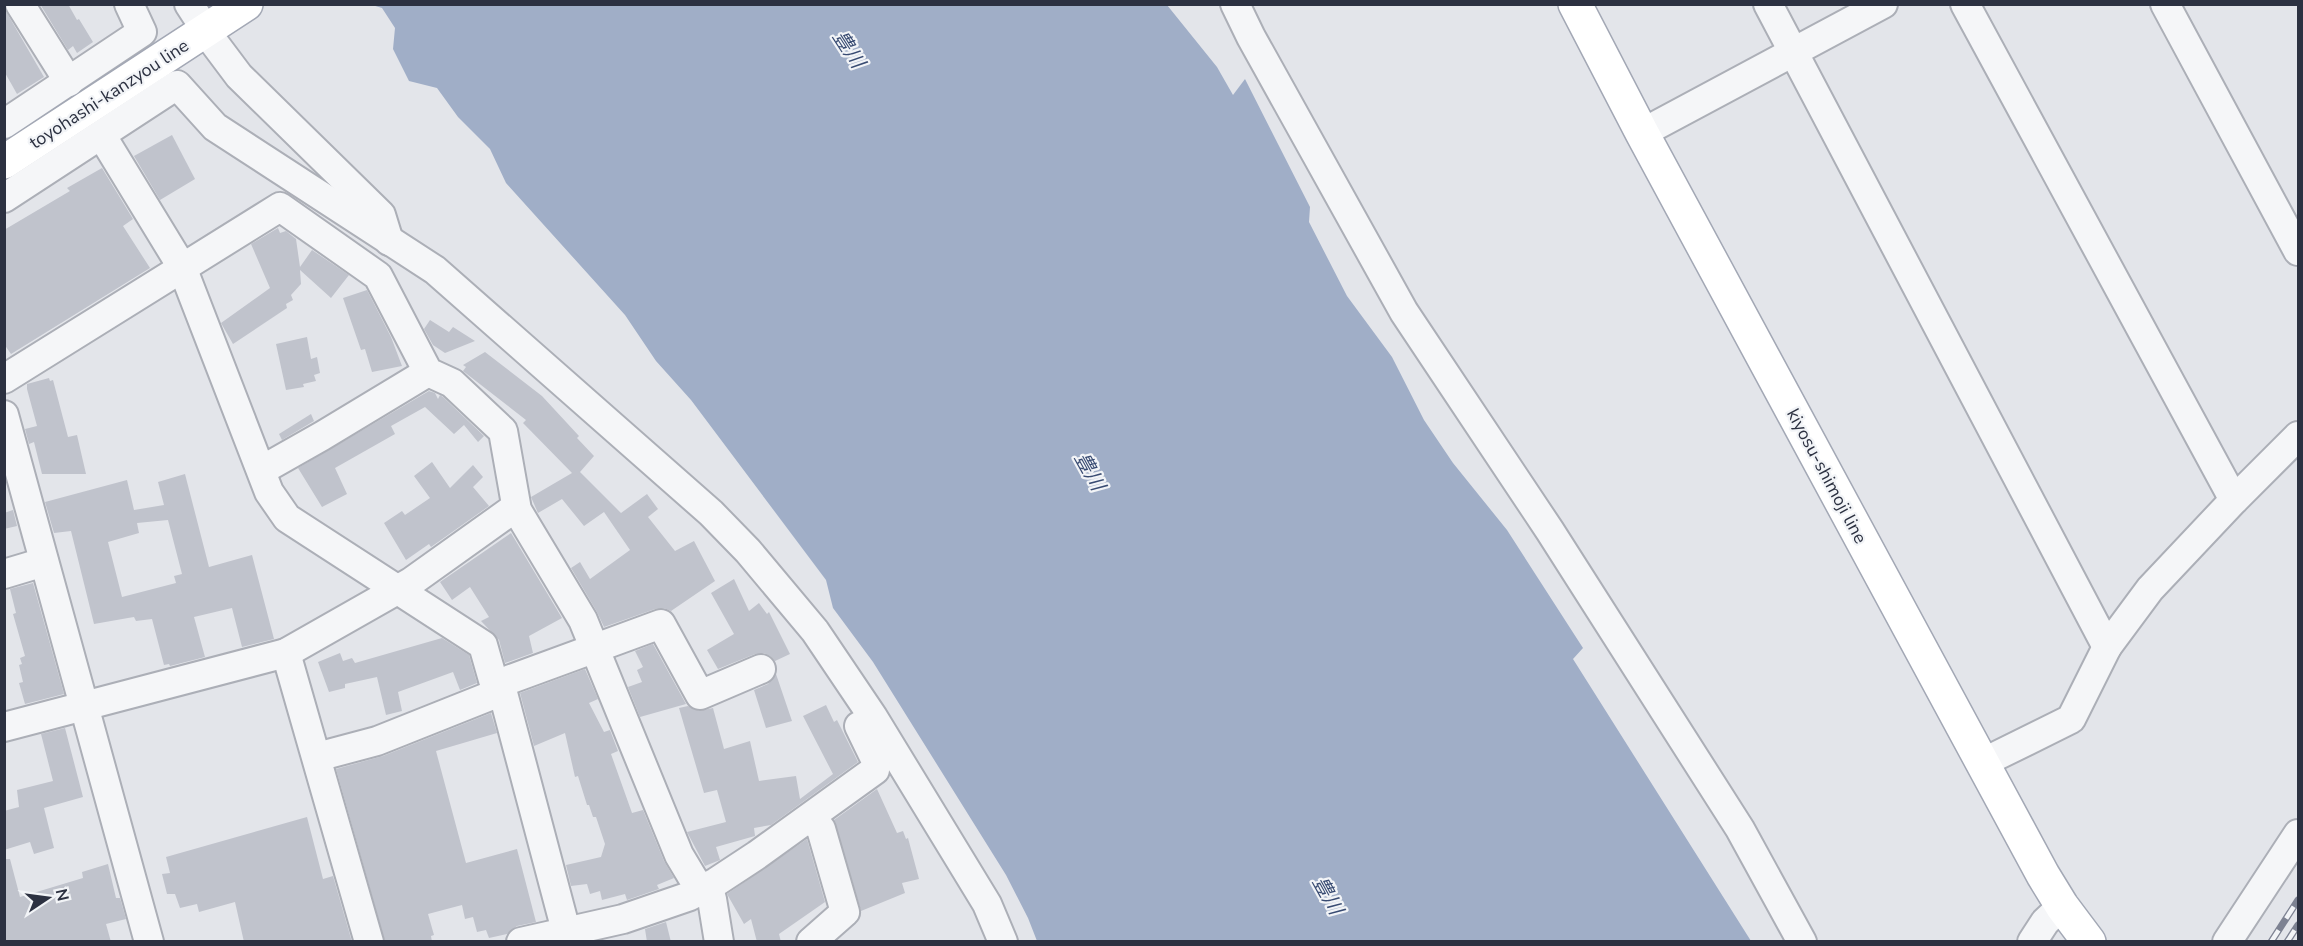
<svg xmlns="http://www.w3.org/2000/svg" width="2303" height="946" font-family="'Nunito Sans','Noto Sans JP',sans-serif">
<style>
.water{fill:#a0aec7}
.building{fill:#c0c3cc;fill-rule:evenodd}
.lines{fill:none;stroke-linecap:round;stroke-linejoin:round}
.minor-casing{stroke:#acafb7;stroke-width:32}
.major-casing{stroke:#a3a8b5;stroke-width:36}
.minor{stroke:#f5f6f8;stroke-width:28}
.major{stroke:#fff;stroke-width:33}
.rail-casing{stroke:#7d8292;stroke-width:7}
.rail{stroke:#f2f4f7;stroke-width:4.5;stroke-dasharray:14;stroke-linecap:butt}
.labels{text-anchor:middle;stroke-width:4.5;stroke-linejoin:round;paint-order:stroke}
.street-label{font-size:18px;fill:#2c3141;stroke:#f2f4f7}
.water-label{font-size:20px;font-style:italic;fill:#384b72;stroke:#f2f4f7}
</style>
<rect width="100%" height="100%" fill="#e3e5ea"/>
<path class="water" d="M372 5H1167L1217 67 1233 95 1245 79 1310 207 1309 222 1347 296 1392 357 1424 420 1453 463 1507 530 1583 648 1573 659 1751 941H1037L1028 918 1006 875 873 662 833 608 826 580 691 400 656 361 625 315 506 183 490 149 458 117 437 88 409 81 393 49 395 28 382 8Z"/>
<g class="building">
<path d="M40 4H68L77 20 79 19 93 42 77 53 73 46 68 50Z"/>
<path d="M4 8 44 77 17 94 4 71Z"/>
<path d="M172 135 195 179 160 200 134 156Z"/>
<path d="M102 168 133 219 123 226 150 268 11 354 4 344V230L70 191 67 188Z"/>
<path d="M278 228 280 233 286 231 296 239 300 267 312 250 349 275 331 298 300 270 301 284 291 295 293 300 286 304 287 308 233 344 221 323 270 288 251 244Z"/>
<path d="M367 290 391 337 402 366 372 372 365 349 361 350 343 298Z"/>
<path d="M430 320 449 332 453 327 475 341 445 353 433 345 424 329Z"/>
<path d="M307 337 311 359 317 357 320 373 314 375 316 381 303 384 304 387 286 390 276 344Z"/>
<path d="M485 352 542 396 579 436 577 438 594 456 580 472 621 513 647 494 658 509 648 517 675 551 694 541 715 581 671 611 664 608 655 609 604 627 597 612 571 568 580 562 590 579 630 550 604 512 584 526 562 499 538 513 531 497 572 473 523 423 526 420 463 371 466 367 463 365Z"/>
<path d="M49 378 50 381 53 380 68 437 77 435 86 474H42L34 442 29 444 25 429 37 426 27 389V384Z"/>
<path d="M429 391 435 393 438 399 440 395 443 397 484 436 478 442 464 425 454 434 425 407 391 426 395 434 335 468 347 494 322 507 298 468Z"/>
<path d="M311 414 314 421 282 440 279 434Z"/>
<path d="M432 462 450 488 473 465 483 477 473 487 489 506 431 547 429 544 406 560 384 523 402 511 405 515 430 498 414 476Z"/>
<path d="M185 474 209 567 252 555 274 639 242 647 232 608 194 617 205 657 170 666 169 664 164 665 152 619 136 621 134 617 128 618 94 624 71 531 54 533 45 502 127 480 134 510 164 505 158 482ZM168 520 182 574 174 576 176 583 122 597 108 542 139 533 137 523Z"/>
<path d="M13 510 17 526 4 529V513Z"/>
<path d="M511 533 562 618 529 636 533 653 505 663 499 640 481 621 489 617 470 587 452 600 440 582Z"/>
<path d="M734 579 749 611 759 603 767 614 769 612 790 654 775 661 770 656 764 653 755 654 718 669 707 650 734 634 711 593Z"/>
<path d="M33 583 64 694 25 704 19 683 23 682 19 665 22 664 20 658 25 656 13 614 16 613 10 589Z"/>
<path d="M442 638 469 655 477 683 460 690 453 672 398 692 402 711 386 715 377 677 345 684V688L329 692 318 662 340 653 343 661 352 658 355 663Z"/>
<path d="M653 644 686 704 640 717 628 687 642 682 637 670 643 667 635 651Z"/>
<path d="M585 669 598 699 589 703 604 732 610 730 613 738 618 751 611 754 632 813 643 810 664 861 674 878 657 885 659 889 627 900 625 894 602 900 600 891 590 894 587 884 571 886 566 865 601 857 605 844 596 817H593L589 805H587L578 776 575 777 565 733 534 746 520 693Z"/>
<path d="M776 674 792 721 766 728 754 690 768 684Z"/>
<path d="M826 705 834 722 837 720 858 762 771 825 754 828 755 836 716 847 720 860 705 866 687 832 726 822 717 790 704 793 679 708 688 706 699 711 713 708 724 749 750 741 759 781 796 776 800 799 833 774 803 716Z"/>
<path d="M491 713 497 733 436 751 466 863 517 849 536 922 517 926 507 934 489 938 486 930 477 932 473 917 465 919 462 905 428 914 434 935 431 936 432 942H385L336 769 383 756Z"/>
<path d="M65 728 83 797 44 808 54 848 34 854 30 842 4 850V811L19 807 17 790 53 781 41 734Z"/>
<path d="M877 789 897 833 903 831 906 839 908 838 919 879 902 883 905 893 861 911 834 820Z"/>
<path d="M307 817 323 879 333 876 352 942H244L235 902 199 912 197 904 180 908 175 894H167L162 874 170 873 166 857Z"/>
<path d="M807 839 825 902 779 934 781 942H757L751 919 744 924 727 894Z"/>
<path d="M4 859H10L20 897 83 878 82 872 108 864 116 898H120L126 919 106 924 111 942H4Z"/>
<path d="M666 922 671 942H647L645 929Z"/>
</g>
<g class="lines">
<defs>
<g id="minor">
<path d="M20 4 69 82"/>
<path d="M189 4 215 44 239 76 381 215 389 241"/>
<path d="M1235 4 1251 37 1404 312 1550 531 1740 829 1802 942"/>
<path d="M1768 4 2107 647"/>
<path d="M1965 4 2234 500"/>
<path d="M2165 4 2298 251"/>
<path d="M4 124 142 32 129 4"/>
<path d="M1642 133 1883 4"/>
<path d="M102 136 182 267 269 492 287 518 483 645 493 680 503 693 569 942"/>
<path d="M4 198 177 85 215 127 435 270 711 513 748 551 815 631 873 717 987 904 1003 942"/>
<path d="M4 379 280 207 378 276 428 372 452 383 503 431 517 510 583 620 679 855 694 880 712 899 719 942"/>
<path d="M4 415 149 942"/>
<path d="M262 470 322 436 428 372"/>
<path d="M4 574 44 562"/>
<path d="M286 653 369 942"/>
<path d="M4 727 286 653 411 582 509 512 517 510"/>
<path d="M317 757 377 741 490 696 498 687 511 679 661 624 700 695 761 669"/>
<path d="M1982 763 2071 719 2107 647 2150 589 2234 500 2298 436"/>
<path d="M811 818 821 829 845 912 811 942"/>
<path d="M521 942 623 919 690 896 716 882 757 855 875 770 876 761 859 726"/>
<path d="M2032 942 2045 922 2062 906"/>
<path d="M2227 942 2298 834"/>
</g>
<g id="major">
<path d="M1575 4 1642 133 2043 875 2062 906 2089 942"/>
<path d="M4 162 246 4"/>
</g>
</defs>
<use href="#minor" class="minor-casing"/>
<use href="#major" class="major-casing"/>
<use href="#minor" class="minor"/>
<use href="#major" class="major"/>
<defs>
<g id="rail">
<path d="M2271 942 2298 900"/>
<path d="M2287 942 2298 925"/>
</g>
</defs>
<use href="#rail" class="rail-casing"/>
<use href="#rail" class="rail"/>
</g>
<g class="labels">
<g class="street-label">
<text transform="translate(109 94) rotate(-33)" y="6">toyohashi-kanzyou line</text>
<text transform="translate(1827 476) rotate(62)" y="6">kiyosu-shimoji line</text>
</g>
<g class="water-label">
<text transform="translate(849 49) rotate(57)" y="7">豊川</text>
<text transform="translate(1090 471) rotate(61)" y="7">豊川</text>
<text transform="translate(1328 895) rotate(61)" y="7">豊川</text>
</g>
</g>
<rect width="2303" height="946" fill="none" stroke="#2c3141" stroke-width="12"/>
<g transform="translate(48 898) rotate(77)" stroke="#f2f4f7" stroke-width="4.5" paint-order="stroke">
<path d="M0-4.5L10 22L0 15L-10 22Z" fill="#2c3141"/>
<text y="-9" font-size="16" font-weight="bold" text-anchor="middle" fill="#2c3141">N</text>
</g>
</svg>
